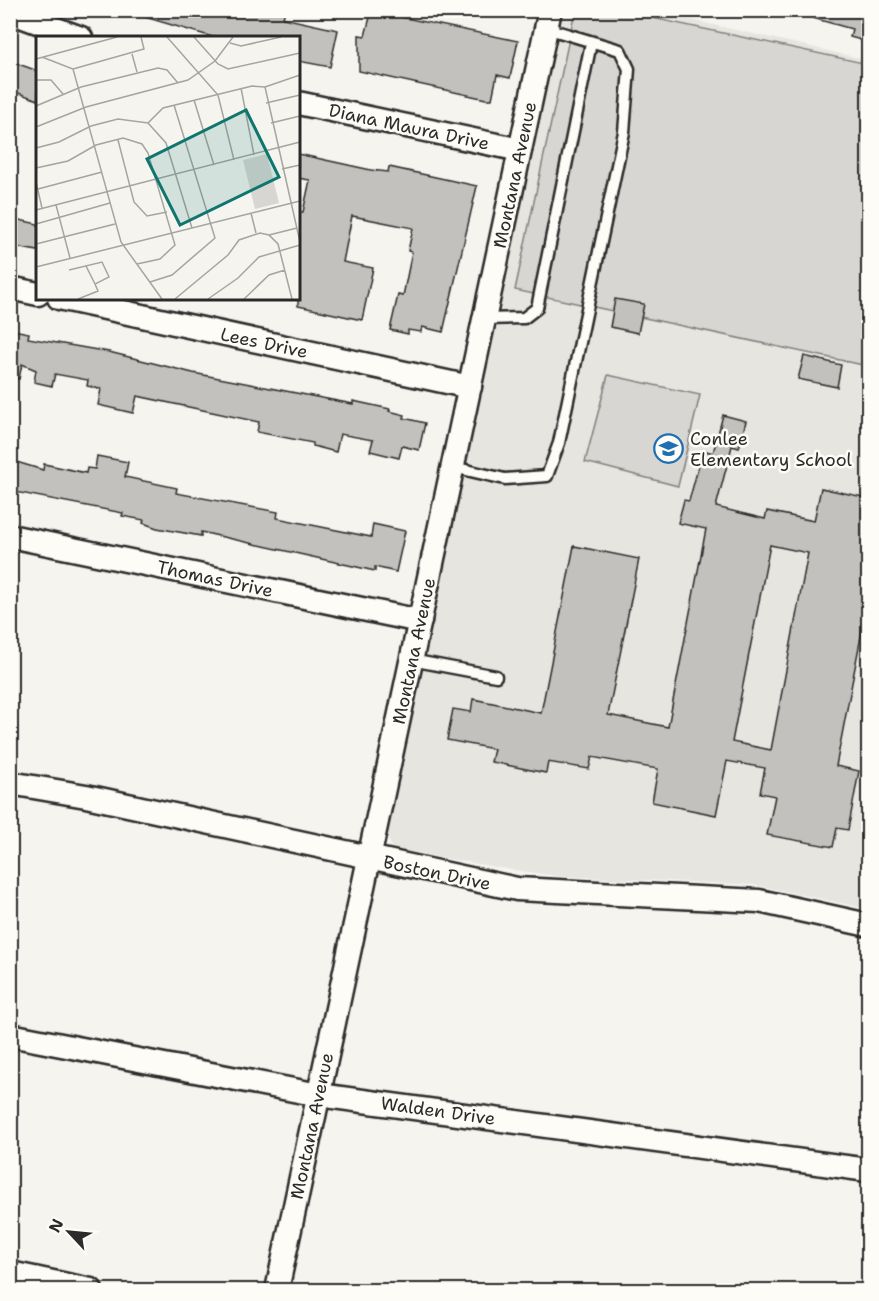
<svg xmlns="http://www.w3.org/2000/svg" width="879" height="1301" font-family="'Shantell Sans',sans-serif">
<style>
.built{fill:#e6e5e0}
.green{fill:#d7d6d2;stroke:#81807e;stroke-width:1.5}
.building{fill:#c2c1be;stroke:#2b2b2b;stroke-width:1.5;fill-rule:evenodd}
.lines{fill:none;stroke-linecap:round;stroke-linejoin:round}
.service-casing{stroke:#2b2b2b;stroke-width:15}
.minor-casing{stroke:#2b2b2b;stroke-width:27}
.service{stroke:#fdfcf7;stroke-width:10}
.minor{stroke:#fdfcf7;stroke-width:22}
.labels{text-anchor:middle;stroke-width:5;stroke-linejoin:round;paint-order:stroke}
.street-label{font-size:18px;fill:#2b2b2b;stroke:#fdfcf7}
.poi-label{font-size:18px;fill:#2b2b2b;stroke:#fdfcf7;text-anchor:start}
.inset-road{fill:none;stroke:#a4a4a1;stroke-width:1.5}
.view{fill:#0f766e;fill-opacity:0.15;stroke:#0f766e;stroke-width:3}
.inset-edge{fill:none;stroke:#2b2b2b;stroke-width:3}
</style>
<rect width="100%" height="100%" fill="#f5f4ef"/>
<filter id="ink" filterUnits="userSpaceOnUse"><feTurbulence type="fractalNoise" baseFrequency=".0167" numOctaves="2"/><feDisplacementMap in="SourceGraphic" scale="12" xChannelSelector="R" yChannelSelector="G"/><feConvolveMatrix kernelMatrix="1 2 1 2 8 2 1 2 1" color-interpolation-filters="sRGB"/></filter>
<g filter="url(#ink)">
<path class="built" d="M563 11H652L868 60V909L756 885 557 876 507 869 393 849 387 837Z"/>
<g class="green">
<path d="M575 11H620L868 64V366L515 290Z"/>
<path d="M608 375 700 395 678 486 585 462Z"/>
</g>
<g class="building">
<path d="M139 10H285L283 18 338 30 330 67 298 61V38H216L138 15Z"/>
<path d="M372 10H401L400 17 518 41 510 78 497 75 492 99H486L359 71V35L365 36Z"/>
<path d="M803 10H868V42L850 37 852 29 802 15Z"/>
<path d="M10 61 38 71V100L10 90Z"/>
<path d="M298 154 371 170 388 172 389 167 477 186 443 332 422 327 421 332 408 330V334L390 330 398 295 403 296 412 252 408 251 413 228 352 216 343 262 373 268 362 320 298 306V212H303L310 180 298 178Z"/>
<path d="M10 218 38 224V251L10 246Z"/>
<path d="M615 299 644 304 638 333 610 327Z"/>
<path d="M13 330 29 333 28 338 109 352 193 373 353 404V401L390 409 389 411 405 415 404 418 425 423 419 450 402 446 399 458 370 451 373 440 340 434 336 452 313 446V443L257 432 259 422 137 396 133 413 98 405 101 389 87 386 88 380 55 374 52 386 34 382 36 370 22 364 19 379 10 377V332Z"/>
<path d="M804 356 841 365 837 387 798 379Z"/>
<path d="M723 415 746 421 739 448 732 446 716 507 765 519 767 511 814 521 821 488 868 498V600L836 766 859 771 848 830 837 828 833 847 767 835 775 796 760 793 765 768 727 761 716 815 652 802 658 769 592 757 589 769 548 762 546 773 491 762 494 749 447 740 453 709 471 712 473 699 541 713 574 546 639 559 608 715 668 727 706 529 678 523 684 500 689 501 703 450 713 453ZM770 545 808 553 771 750 732 742Z"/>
<path d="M97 456 128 462 125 477 177 488 176 493 278 512 277 518 371 537 373 524 405 531 396 572 375 567V571L201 532V536L157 528 143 523 144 520 122 516 123 513 10 491V460L43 470 44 464 86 473 87 468 95 469Z"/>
</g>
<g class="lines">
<defs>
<g id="service">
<path d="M484 319 524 318 537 308 591 43"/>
<path d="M453 467 505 479 547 476 559 443 624 132 629 69 620 50 546 28"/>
<path d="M411 660 496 676"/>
</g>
<g id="minor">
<path d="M10 12 81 38"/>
<path d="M298 103 520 150"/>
<path d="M10 288 38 294"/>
<path d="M59 298 470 387"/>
<path d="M10 536 420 621"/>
<path d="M10 783 86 796 517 889 759 901 868 925"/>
<path d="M10 1035 319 1095 868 1170"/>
<path d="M10 1273 91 1290"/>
<path d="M277 1290 550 10"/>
</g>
</defs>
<use href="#service" class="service-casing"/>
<use href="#minor" class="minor-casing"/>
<use href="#service" class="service"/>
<use href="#minor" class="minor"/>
</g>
</g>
<defs>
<symbol id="school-ring" viewBox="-11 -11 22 22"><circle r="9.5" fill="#fdfcf7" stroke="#1f6fb2" stroke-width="1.5"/><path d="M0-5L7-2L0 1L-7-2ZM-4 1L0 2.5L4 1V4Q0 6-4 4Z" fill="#1f6fb2"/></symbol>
</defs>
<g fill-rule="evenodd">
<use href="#school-ring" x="652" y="432" width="33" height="33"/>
</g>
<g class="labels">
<g class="street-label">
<text transform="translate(409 127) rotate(12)" y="6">Diana Maura Drive</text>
<text transform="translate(515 175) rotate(-78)" y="6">Montana Avenue</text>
<text transform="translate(264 343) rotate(12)" y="6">Lees Drive</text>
<text transform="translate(215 579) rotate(12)" y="6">Thomas Drive</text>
<text transform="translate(414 651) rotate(-78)" y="6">Montana Avenue</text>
<text transform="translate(437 873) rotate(12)" y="6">Boston Drive</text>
<text transform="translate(438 1111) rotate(8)" y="6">Walden Drive</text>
<text transform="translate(312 1126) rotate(-78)" y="6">Montana Avenue</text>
</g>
<g class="poi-label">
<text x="690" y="445">Conlee<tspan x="690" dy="21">Elementary School</tspan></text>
</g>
</g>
<g transform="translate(36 36)">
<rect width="264" height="264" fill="#f5f4ef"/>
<path d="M231 118 243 167 219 173 207 124Z" fill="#d7d6d2"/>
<path class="inset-road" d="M131 1 182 59 198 124M158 1 182 28 192 33 264 17M194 7 205 10 245 1M96 18 101 36M6 21 37 33 85 206 126 263M0 23 81 1M37 33 108 13 105 1M0 44H15L27 58M229 51 264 206M205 52 218 119M158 64 178 129M230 67 264 59M0 70 45 51 122 32 131 34 142 47M112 87 130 107 156 192M235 87 264 80M0 91 50 71 152 44 179 25 197 1M82 104 98 166 111 180 131 176M0 112 23 106 55 90 82 83 112 87 127 72 216 50 229 51 264 39M0 132 32 125 60 109 87 102 106 108 112 117 139 209 124 223 101 228M246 133 264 129M0 146 6 172M2 153 66 136M20 169 34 222M0 174 264 106M215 177 220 197M0 188 74 167M233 199 261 192M0 208 79 188M50 230 59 248M0 231 264 165M33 234 66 226 73 241 59 248 62 255 42 263M114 246 136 239 179 202 138 69M139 263 192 219 203 204 224 197 233 199 242 208 256 263M172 263 202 242 223 221 264 209M208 263 233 239 249 234"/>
<path class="view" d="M210 74 243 141 144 189 111 123Z"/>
<rect width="264" height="264" class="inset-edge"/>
</g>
<rect width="879" height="1301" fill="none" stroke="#fdfcf7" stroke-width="36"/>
<rect x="18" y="18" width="843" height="1265" fill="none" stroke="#2b2b2b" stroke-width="2" filter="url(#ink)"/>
<g transform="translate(69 1232) rotate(296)" stroke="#fdfcf7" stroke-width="4.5" paint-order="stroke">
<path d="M0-4.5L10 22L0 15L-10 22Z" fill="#2b2b2b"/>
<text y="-9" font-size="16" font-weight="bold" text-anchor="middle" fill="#2b2b2b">N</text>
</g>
</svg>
